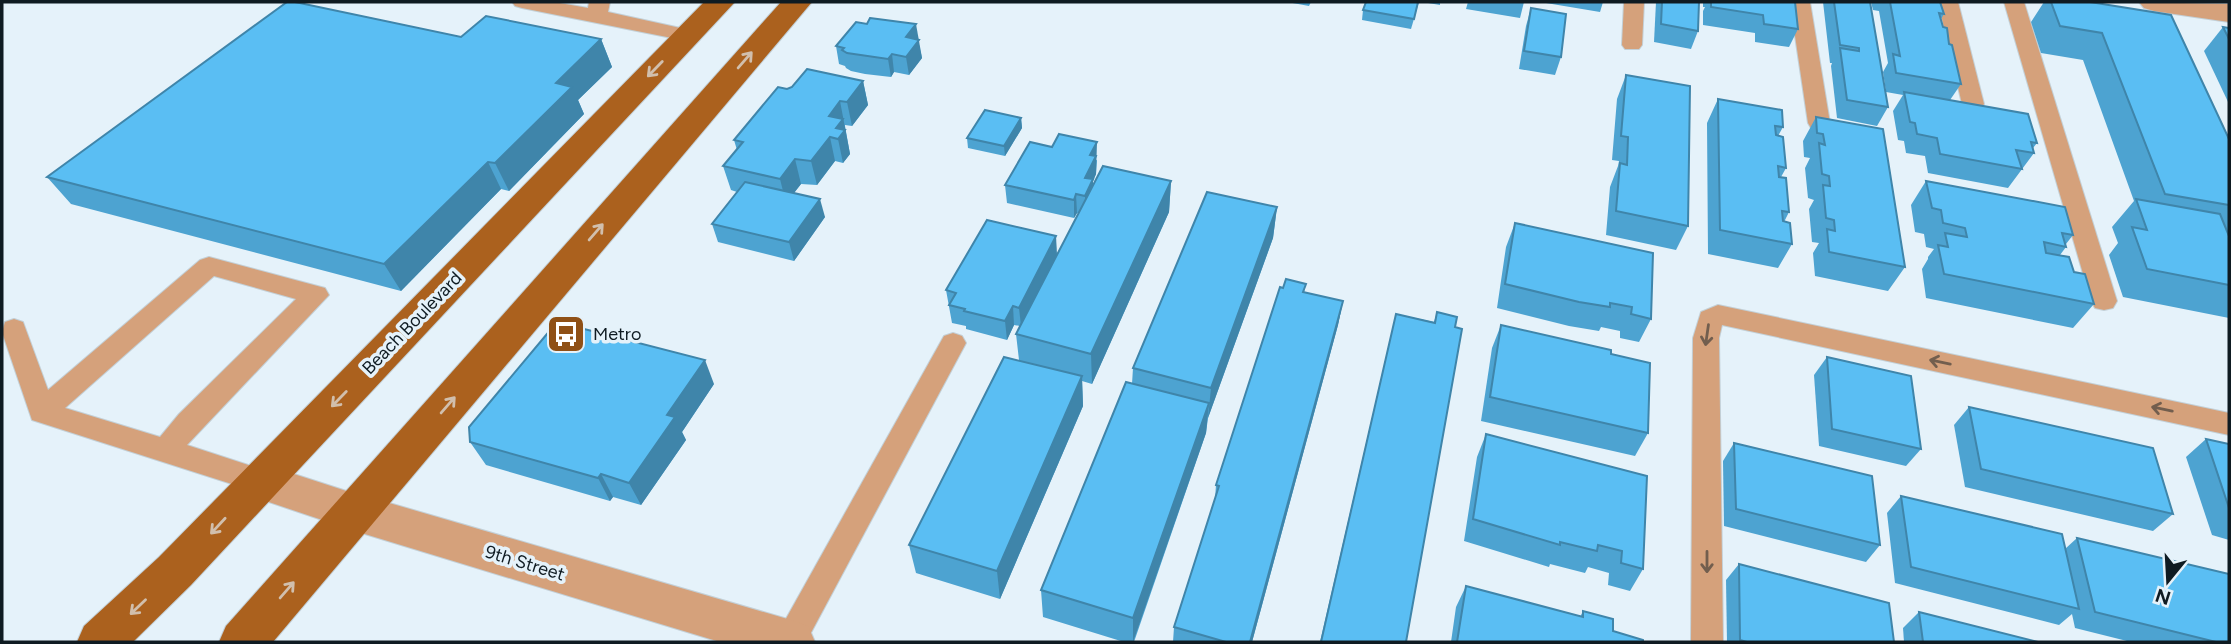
<svg xmlns="http://www.w3.org/2000/svg" width="2231" height="644" font-family="Figtree,sans-serif">
<style>
.lines{fill:none;stroke-linecap:round;stroke-linejoin:round}
.service-casing{stroke:#c3d0d7;stroke-width:2}
.minor-casing{stroke:#c3d0d7;stroke-width:2}
.tertiary-casing{stroke:#c3d0d7;stroke-width:2}
.primary-casing{stroke:#c3d0d7;stroke-width:2}
.service{fill:#d5a17b;fill-rule:evenodd}
.minor{fill:#d5a17b;fill-rule:evenodd}
.tertiary{fill:#d5a17b;fill-rule:evenodd}
.primary{fill:#ab611e;fill-rule:evenodd}
.wall{fill:#4da3d1}
.shaded-wall{fill:#3f85aa}
.building{fill:#5abef3;stroke:#3f85aa;stroke-width:2}
.oneway{stroke:#d1bfad}
.oneway2{stroke:#725e4e}
.labels{text-anchor:middle;stroke-width:7;stroke-linejoin:round;paint-order:stroke}
.street-label{font-size:18px;fill:#0f1b22;stroke:#e5f2fa}
.poi-label{font-size:18px;fill:#0f1b22;stroke:#e5f2fa;text-anchor:start}
</style>
<rect width="100%" height="100%" fill="#e5f2fa"/>
<g class="lines">
<defs>
<g id="service">
<path d="M512 2H554L588 8 589 2H610L608 12 694 31 697 35 694 39 687 41 522 8 515 6Z"/>
<path d="M1624 2H1644L1642 45 1639 49H1625L1622 45Z"/>
<path d="M1790 2H1810L1830 123 1827 128H1811L1808 123Z"/>
<path d="M1938 2H1958L1984 104 1981 109H1965L1962 104Z"/>
<path d="M2004 2H2024L2117 301 2113 308 2104 310 2095 308 2091 301Z"/>
<path d="M209 257 325 288 329 295 187 445 270 472 275 481 270 490 260 493 32 420 2 332 5 322 14 319 23 322 48 390 200 260ZM214 276 296 299 179 414 160 437 65 408Z"/>
<path d="M1718 305 2229 413V435L1722 325 1719 338 1723 642H1691L1693 338 1701 312Z"/>
<path d="M953 333 962 336 966 343 806 642H773L944 336Z"/>
</g>
<g id="minor">
<path d="M2139 2 2229 4V22L2154 11 2144 8Z"/>
<path d="M260 463 371 499 377 512 371 525 355 531 245 494 238 481 245 468Z"/>
</g>
<path id="tertiary" d="M355 493 791 620 808 626 815 642H720L355 531 339 525 333 512 339 499Z"/>
<g id="primary">
<path d="M704 2H735L191 585 133 642H77L84 626 159 557Z"/>
<path d="M781 2H812L273 642H219L226 626Z"/>
</g>
</defs>
<use href="#service" class="service-casing"/>
<use href="#minor" class="minor-casing"/>
<use href="#tertiary" class="tertiary-casing"/>
<use href="#primary" class="primary-casing"/>
<use href="#service" class="service"/>
<use href="#minor" class="minor"/>
<use href="#tertiary" class="tertiary"/>
<use href="#primary" class="primary"/>
</g>
<g class="wall">
<path d="M1287 2H1311L1309 6Z"/>
<path d="M1419 2 1411 29 1362 20 1363 10Z"/>
<path d="M1422 2H1440V5Z"/>
<path d="M1468 2H1524L1520 18 1466 9Z"/>
<path d="M1546 2H1603L1600 12 1546 3Z"/>
<path d="M1656 2H1699L1698 31 1691 49 1654 42Z"/>
<path d="M1703 2H1795L1798 29 1789 47 1755 42V33L1703 25V11L1705 7H1703Z"/>
<path d="M1823 2H1870L1888 107 1877 126 1837 118 1831 66 1832 63H1830Z"/>
<path d="M1871 2H1940L1944 14 1941 19 1943 27 1961 84 1950 100 2037 143 2033 148 2034 153 2008 188 1928 173 1925 156 1906 153 1904 141 1898 140 1893 111 1903 95 1886 92 1883 72 1888 63 1879 11 1873 10Z"/>
<path d="M2044 2H2090L2229 139V318L2123 297 2109 255 2118 243 2112 227 2134 201 2083 60 2041 53 2031 22Z"/>
<path d="M1531 8 1561 57 1555 75 1519 69 1526 26Z"/>
<path d="M2223 27 2229 28V104L2204 51Z"/>
<path d="M461 37 601 39 612 67 578 100 584 114 509 191 501 189 401 291 71 204 47 177Z"/>
<path d="M918 40 922 58 909 75 894 72 891 77 865 74 851 71 846 68 845 66 839 64 836 46Z"/>
<path d="M1626 75 1688 226 1676 250 1606 235 1610 187 1618 166 1619 161 1612 160 1617 99Z"/>
<path d="M863 81 868 105 852 126 845 125V126L850 154 843 163 835 161 817 185 801 184 794 193 825 217 794 261 718 242 712 224 737 192 731 190 723 166 737 150 734 140Z"/>
<path d="M1718 99 1783 127 1778 136 1786 168 1781 177 1789 212 1784 222 1792 244 1778 268 1708 254 1707 123Z"/>
<path d="M1816 117 1905 267 1888 291 1815 276 1813 253 1819 243 1812 242 1809 209 1814 200 1808 198 1805 168 1810 158 1804 157 1803 141Z"/>
<path d="M1021 118 1022 128 1005 156 968 148 967 138Z"/>
<path d="M1097 160 1096 174 1093 181V186L1171 181 1169 212 1092 384 1082 381 1083 406 1000 599 916 573 909 545 1019 360 1016 334 1020 326 1014 325 1007 340 966 329V326L952 323 946 290 1057 254 1079 213H1077L1074 218 1007 203 1005 185Z"/>
<path d="M1926 181 2073 235 2066 244V247L2060 255 2074 272 2094 304 2073 328 1926 298 1922 269 1928 259V257L1934 249 1926 247 1924 234 1915 232 1911 205Z"/>
<path d="M1277 207 1273 238 1208 418 1206 433 1134 642H1124L1043 617 1041 590 1132 384 1133 368Z"/>
<path d="M1515 223 1651 319 1639 342 1620 338V331L1601 327 1599 331 1569 326 1497 308 1506 247Z"/>
<path d="M1306 284 1304 292 1343 301 1338 325 1252 642H1173L1174 627 1215 499 1216 485 1283 288Z"/>
<path d="M1437 312 1406 642H1320L1396 314 1434 322Z"/>
<path d="M1501 325 1611 354 1648 433 1635 456 1481 421 1492 348Z"/>
<path d="M1827 357 1921 449 1906 466 1819 446 1814 375Z"/>
<path d="M714 384 682 432 686 440 641 505 613 497 610 501 486 465 470 442Z"/>
<path d="M1969 407 2173 514 2153 531 1965 487 1954 425Z"/>
<path d="M1486 434 1643 569 1630 591 1608 585 1609 573 1588 567 1585 573 1550 564 1549 567 1464 541 1477 457Z"/>
<path d="M2206 439 2229 444V540L2212 535 2186 457Z"/>
<path d="M1734 443 1880 545 1866 562 1724 526 1723 461Z"/>
<path d="M1901 496 2065 549 2077 538 2229 642H2131L2075 628 2072 614 2059 625 1895 583 1887 513Z"/>
<path d="M1739 564 1894 642H1727L1726 580Z"/>
<path d="M1466 586 1580 617 1583 611 1613 631 1643 642H1451L1456 607Z"/>
<path d="M1919 612 2038 642H1904L1903 628Z"/>
</g>
<g class="shaded-wall">
<path d="M916 24 922 58 909 75 906 57V37Z"/>
<path d="M601 39 612 67 578 100 584 114 509 191 495 163 556 83Z"/>
<path d="M892 54 894 72 891 77 888 59Z"/>
<path d="M863 81 868 105 852 126 847 102Z"/>
<path d="M840 101 850 154 843 163 838 139 829 116Z"/>
<path d="M1021 118 1022 128 1005 156 1004 146Z"/>
<path d="M830 137 835 161 817 185 811 161Z"/>
<path d="M1097 142 1096 174 1093 181V198L1085 214V178L1090 155Z"/>
<path d="M795 159 801 184 786 203 780 179Z"/>
<path d="M488 162 501 189 401 291 384 264Z"/>
<path d="M1171 181 1169 212 1092 384 1091 354Z"/>
<path d="M1076 194 1077 213 1074 218V200Z"/>
<path d="M820 199 825 217 794 261 789 242Z"/>
<path d="M1277 207 1273 238 1208 418 1211 388Z"/>
<path d="M1056 236 1057 254 1021 326 1019 308Z"/>
<path d="M1343 301 1338 325 1252 642H1250Z"/>
<path d="M1013 306 1014 325 1007 340 1005 321Z"/>
<path d="M705 360 714 384 682 432 686 440 641 505 629 483 667 415Z"/>
<path d="M1082 376 1083 406 1000 599 997 571Z"/>
<path d="M1209 403 1206 433 1133 642V618Z"/>
<path d="M601 474 613 497 610 501 598 478Z"/>
</g>
<g class="building">
<path d="M287 2H295L461 37 486 16 601 39 556 83 572 87 495 163 488 162 384 264 47 177Z"/>
<path d="M1366 2H1418L1414 19 1363 10Z"/>
<path d="M1662 2H1699L1698 31 1661 24Z"/>
<path d="M1711 2H1795L1798 29 1764 24 1763 15 1711 7Z"/>
<path d="M1834 2H1870L1888 107 1847 100 1840 48 1859 51V48L1840 45Z"/>
<path d="M1890 2H1940L1944 14 1939 13 1943 27 1947 28 1949 44 1952 45 1961 84 1896 73 1893 54 1900 56Z"/>
<path d="M2051 2H2090L2171 15 2229 139V205L2165 194 2102 33 2060 26Z"/>
<path d="M1531 8 1566 14 1561 57 1524 51Z"/>
<path d="M870 18 916 24 906 37 919 40 906 57 892 54 888 59 847 53 842 50 844 48 836 46 856 22 867 24Z"/>
<path d="M2223 27 2229 28V39Z"/>
<path d="M807 69 863 81 847 102 840 101 829 116 843 119 836 128 845 130 838 139 830 137 811 161 795 159 780 179 723 166 743 142 734 140 778 87 787 89 792 87Z"/>
<path d="M1626 75 1690 86 1688 226 1616 211 1620 163 1627 165 1628 137 1621 136Z"/>
<path d="M1904 92 2028 114 2037 143 2031 142 2034 153 2016 150 2022 169 1940 154 1937 138 1917 134 1915 123 1910 122Z"/>
<path d="M1718 99 1782 110 1783 127 1775 126 1776 135 1783 137 1786 168 1778 166 1779 177 1786 178 1789 212 1782 211 1783 221 1790 223 1792 244 1720 230Z"/>
<path d="M985 110 1021 118 1004 146 967 138Z"/>
<path d="M1816 117 1883 129 1905 267 1829 252 1827 229 1835 231 1834 220 1826 218 1823 185 1830 186 1829 176 1822 174 1819 143 1825 145 1823 134 1817 133Z"/>
<path d="M1059 134 1097 142 1090 155 1096 156 1085 178 1093 179 1085 196 1076 194 1074 200 1005 185 1030 142 1052 147Z"/>
<path d="M1103 166 1171 181 1091 354 1016 334Z"/>
<path d="M1926 181 2065 207 2073 235 2062 233 2066 247 2044 242 2046 253 2069 257 2074 272 2085 274 2094 304 1944 274 1938 245 1948 247 1945 233 1967 237 1965 228 1943 223 1941 210 1932 208Z"/>
<path d="M745 182 820 199 789 242 712 224Z"/>
<path d="M1207 192 1277 207 1211 388 1133 368Z"/>
<path d="M2136 199 2220 214 2229 236V285L2147 269 2132 227 2147 230Z"/>
<path d="M987 220 1056 236 1019 308 1013 306 1005 321 964 311 965 309 949 305 956 293 946 290Z"/>
<path d="M1515 223 1653 253 1651 319 1631 314 1632 307 1610 303V307L1579 302 1505 284Z"/>
<path d="M1286 279 1306 284 1303 292 1343 301 1250 642H1226L1174 627 1219 486 1216 485 1280 287 1283 288Z"/>
<path d="M1437 312 1457 317 1455 327 1462 329 1406 642H1321L1396 314 1435 323Z"/>
<path d="M557 322 705 360 667 415 675 417 629 483 601 474 598 478 470 442 469 427Z"/>
<path d="M1501 325 1611 350V354L1650 363 1648 433 1490 397Z"/>
<path d="M1004 357 1082 376 997 571 909 545Z"/>
<path d="M1827 357 1911 376 1921 449 1832 429Z"/>
<path d="M1126 382 1209 403 1133 618 1041 590Z"/>
<path d="M1969 407 2153 448 2173 514 1981 469Z"/>
<path d="M1486 434 1647 476 1643 569 1621 563 1622 551 1598 545 1597 551 1560 542V545L1473 519Z"/>
<path d="M2206 439 2229 444V508Z"/>
<path d="M1734 443 1872 476 1880 545 1736 509Z"/>
<path d="M1901 496 2062 534 2079 609 1911 567Z"/>
<path d="M2077 538 2229 574V642H2216L2095 612Z"/>
<path d="M1739 564 1889 603 1894 642H1747L1740 640Z"/>
<path d="M1466 586 1583 617V611L1613 619V631L1643 640V642H1457Z"/>
<path d="M1919 612 2038 642H1923Z"/>
</g>
<defs><path id="oneway-shaft" d="M-6 0H5M1.5-3L5.5 0L1.5 3" fill="none" stroke-width="1.6" stroke-linecap="round" stroke-linejoin="round" transform="scale(1.75)"/></defs>
<g class="oneway">
<use href="#oneway-shaft" transform="translate(745 60) rotate(-49)"/>
<use href="#oneway-shaft" transform="translate(655 69) rotate(134)"/>
<use href="#oneway-shaft" transform="translate(596 232) rotate(-49)"/>
<use href="#oneway-shaft" transform="translate(339 399) rotate(134)"/>
<use href="#oneway-shaft" transform="translate(448 405) rotate(-49)"/>
<use href="#oneway-shaft" transform="translate(218 526) rotate(133)"/>
<use href="#oneway-shaft" transform="translate(287 590) rotate(-49)"/>
<use href="#oneway-shaft" transform="translate(138 607) rotate(136)"/>
</g>
<g class="oneway2">
<use href="#oneway-shaft" transform="translate(1707 335) rotate(98)"/>
<use href="#oneway-shaft" transform="translate(1940 362) rotate(-168)"/>
<use href="#oneway-shaft" transform="translate(2162 409) rotate(-168)"/>
<use href="#oneway-shaft" transform="translate(1707 562) rotate(90)"/>
</g>
<defs>
<symbol id="bus-square" viewBox="-11 -11 22 22"><rect x="-9" y="-9" width="18" height="18" rx="4" fill="#8f5016" stroke="#e5f2fa"/><path d="M-5-6H5V4H4V6H2V4H-2V6H-4V4H-5ZM-3.5-4V0h7V-4ZM-3.5 1.2v1.5H-2V1.2ZM2 1.2v1.5H3.5V1.2Z" fill="#fff"/></symbol>
</defs>
<g fill-rule="evenodd">
<use href="#bus-square" x="544" y="312" width="44" height="44"/>
</g>
<g class="labels">
<g class="street-label">
<text transform="translate(412 323) rotate(-46)" y="6">Beach Boulevard</text>
<text transform="translate(525 563) rotate(17)" y="6">9th Street</text>
</g>
<g class="poi-label">
<text x="593" y="340">Metro</text>
</g>
</g>
<rect width="2231" height="644" fill="none" stroke="#0f1b22" stroke-width="7"/>
<g transform="translate(2168 581) rotate(198)" stroke="#e5f2fa" stroke-width="5" paint-order="stroke">
<path d="M0-5L12 26L0 18L-12 26Z" fill="#0f1b22"/>
<text y="-10" font-size="19" font-weight="bold" text-anchor="middle" fill="#0f1b22">N</text>
</g>
</svg>
